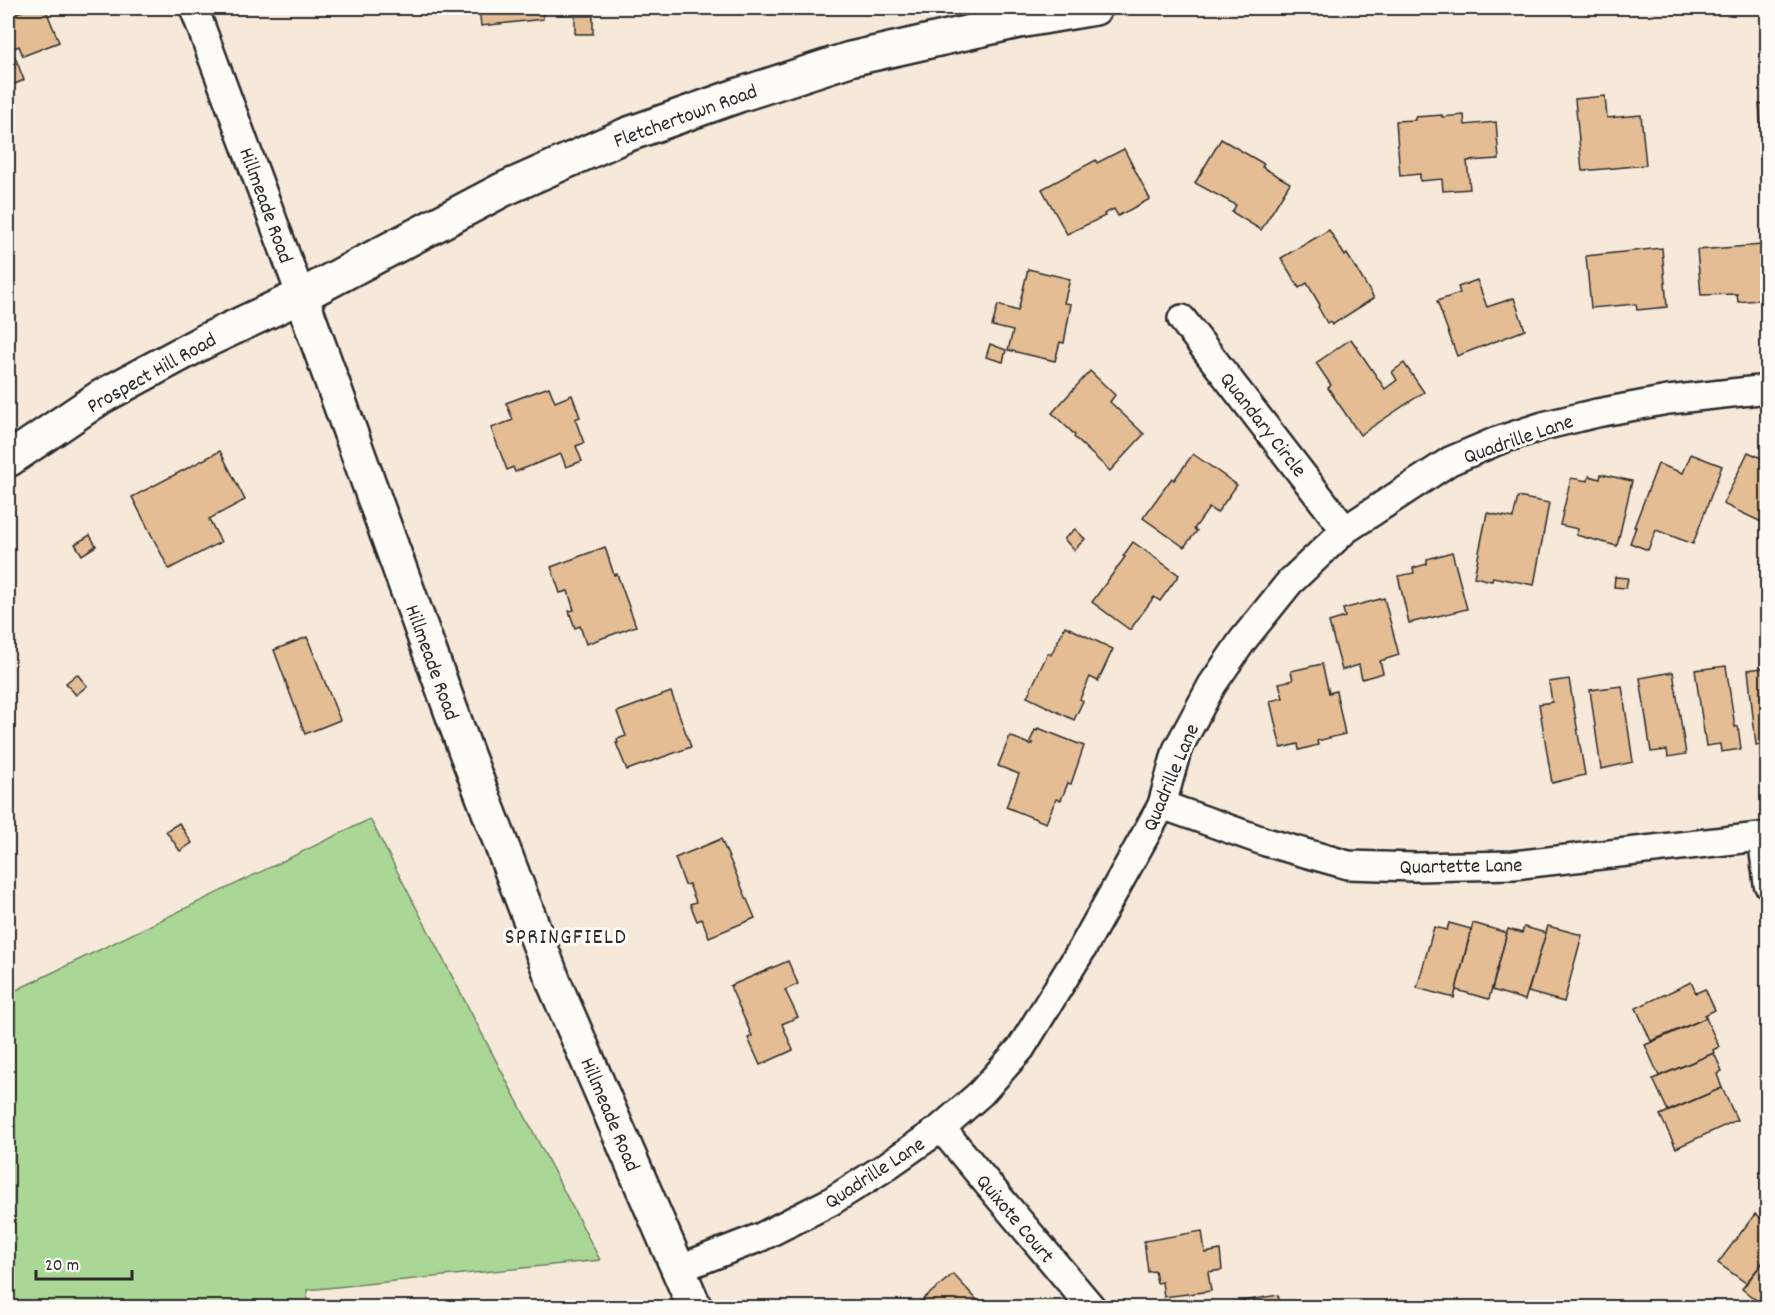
<svg xmlns="http://www.w3.org/2000/svg" width="1775" height="1315" font-family="Dekko,sans-serif">
<style>
.green{fill:#abd796;stroke:#6b8160;stroke-width:1.5}
.building{fill:#e4bd95;stroke:#2b2b2b;stroke-width:1.5}
.lines{fill:none;stroke-linecap:round;stroke-linejoin:round}
.street-casing{stroke:#2b2b2b;stroke-width:32}
.secondary-casing{stroke:#2b2b2b;stroke-width:38}
.street{stroke:#fdfcf7;stroke-width:27}
.secondary{stroke:#fdfcf7;stroke-width:33}
.labels{text-anchor:middle;stroke-width:6;stroke-linejoin:round;paint-order:stroke}
.street-label{font-size:21px;fill:#2b2b2b;stroke:#fdfcf7}
.neighbourhood-label{font-size:22px;letter-spacing:1.5px;fill:#2b2b2b;stroke:#fdfcf7}
</style>
<rect width="100%" height="100%" fill="#f6e9da"/>
<filter id="ink" filterUnits="userSpaceOnUse"><feTurbulence type="fractalNoise" baseFrequency=".0167" numOctaves="2"/><feDisplacementMap in="SourceGraphic" scale="12" xChannelSelector="R" yChannelSelector="G"/><feConvolveMatrix kernelMatrix="1 2 1 2 8 2 1 2 1" color-interpolation-filters="sRGB"/></filter>
<g filter="url(#ink)">
<path class="green" d="M370 819 600 1260 307 1290 308 1307H8V994Z"/>
<g class="building">
<path d="M31 8H45L59 42 23 56 19 46 12 49 24 80 8 87V16Z"/>
<path d="M479 8H542L543 19 481 26Z"/>
<rect x="575" y="16" width="18" height="18"/>
<path d="M1605 96 1607 118 1641 115 1646 165 1582 171 1575 99Z"/>
<path d="M1768 103V155H1764L1759 104Z"/>
<path d="M1442 115V117L1464 115 1465 125 1496 122 1499 159 1467 161 1470 189 1443 191 1442 179 1420 181V174L1400 176 1396 121 1415 120V117Z"/>
<path d="M1221 139 1264 164 1262 167 1290 183 1261 230 1232 212 1236 205 1195 183Z"/>
<path d="M1124 149 1150 199 1118 216 1114 209 1104 214 1105 216 1067 234 1042 189 1096 160 1097 163Z"/>
<path d="M1329 230 1345 256 1347 254 1374 298 1332 325 1330 321 1327 323 1318 307 1320 305 1307 283 1299 288 1281 258Z"/>
<path d="M1762 245 1767 299 1738 302 1737 294 1701 295 1697 250Z"/>
<path d="M1662 248 1667 307 1637 310 1636 304 1591 308 1586 256Z"/>
<path d="M1028 269 1070 279 1064 303 1071 304 1064 343 1060 342 1055 361 1008 350 1013 331 992 326 998 305 1018 311Z"/>
<path d="M1477 280 1487 307 1514 298 1525 330 1457 356 1437 301 1460 293 1458 287Z"/>
<path d="M1351 339 1385 389 1397 380 1392 372 1404 363 1424 392 1360 435 1328 388 1331 385 1316 363Z"/>
<path d="M990 344 1006 350 1003 362 986 357Z"/>
<path d="M1090 371 1115 395 1110 402 1144 434 1110 471 1074 437 1075 435 1052 413Z"/>
<path d="M549 387 555 402 572 395 580 417 575 419 584 443 576 446 582 461 566 467 561 454 515 472 513 467 507 470 491 428 513 420 506 403Z"/>
<path d="M220 451 245 500 209 519 221 542 169 569 132 497Z"/>
<path d="M1748 452 1768 461V525L1723 504Z"/>
<path d="M1193 454 1237 485 1217 513 1209 508 1194 529 1197 531 1184 547 1143 518 1172 478 1174 480Z"/>
<path d="M1691 454 1722 466 1693 544 1656 530 1648 550 1630 543 1636 527H1634L1658 464 1683 473Z"/>
<path d="M1601 474 1632 481 1617 546 1576 535 1578 529 1560 525 1571 478 1588 481 1589 476 1600 479Z"/>
<path d="M1518 497 1549 503 1534 585 1493 577 1492 581 1474 577 1487 513 1513 518Z"/>
<path d="M1075 529 1085 539 1074 550 1064 539Z"/>
<path d="M90 535 96 546 82 555 75 544Z"/>
<path d="M1133 542 1179 575 1160 601 1154 597 1130 630 1092 602 1125 557 1123 556Z"/>
<path d="M605 547 614 575 617 574 636 626 586 644 580 626 575 628 569 611 574 610 568 591 560 593 551 567Z"/>
<path d="M1452 552 1467 609 1409 623 1398 576 1414 573 1413 568 1427 564V559Z"/>
<path d="M1615 577 1628 578 1626 588 1614 587Z"/>
<path d="M1384 598 1399 655 1380 661 1383 673 1362 679 1359 665 1342 670 1329 622 1345 617 1343 609Z"/>
<path d="M1065 626 1113 649 1098 681 1090 677 1080 699 1083 701 1074 720 1027 697 1048 653 1051 655Z"/>
<path d="M307 637 340 720 305 734 274 650Z"/>
<path d="M1322 664 1329 693 1336 691 1345 734 1317 741 1318 745 1299 750 1298 744 1281 748 1270 701 1283 698 1279 683 1293 680 1291 671Z"/>
<path d="M1726 666 1735 727 1738 726 1741 749 1721 752 1720 744 1706 746 1695 670Z"/>
<path d="M1768 667V744L1756 745 1748 670Z"/>
<path d="M1673 672 1686 754 1668 757 1667 750 1651 752 1640 678Z"/>
<path d="M77 674 87 686 76 695 66 683Z"/>
<path d="M1569 679 1585 775 1552 783 1539 704 1552 702 1549 682Z"/>
<path d="M1622 686 1633 762 1601 769 1590 690Z"/>
<path d="M671 692 691 747 627 770 616 743H618L617 739 626 736 617 712Z"/>
<path d="M1038 728 1084 746 1071 784 1068 783 1061 800 1056 799 1046 823 1006 807 1019 774 998 766 1010 736 1031 745 1033 743 1030 742 1035 730 1037 731Z"/>
<path d="M179 823 192 843 180 851 166 831Z"/>
<path d="M721 839 755 918 709 937 702 919 697 921 690 904 696 902 689 884 685 885 675 858Z"/>
<path d="M1449 923 1471 929 1454 998 1417 988 1434 927 1447 930Z"/>
<path d="M1473 923 1507 933 1489 999 1456 990Z"/>
<path d="M1548 926 1582 935 1564 1002 1528 992Z"/>
<path d="M1524 927 1546 933 1525 1000 1492 990 1508 929 1522 933Z"/>
<path d="M788 961 798 984 785 990 798 1017 782 1024 793 1050 760 1065 748 1038 752 1036 730 986Z"/>
<path d="M1691 982 1696 993 1705 989 1715 1010 1705 1015 1706 1018 1651 1041 1636 1008Z"/>
<path d="M1706 1018 1719 1047 1713 1050 1714 1053 1659 1076 1645 1045Z"/>
<path d="M1714 1053 1722 1071 1717 1074 1722 1088 1668 1111 1653 1079Z"/>
<path d="M1722 1088 1737 1120 1676 1148 1660 1115Z"/>
<path d="M1767 1213 1768 1256 1746 1283 1718 1263 1755 1214 1762 1219Z"/>
<path d="M1202 1231 1205 1253 1220 1250 1222 1270 1208 1272 1211 1291 1164 1297 1162 1282 1157 1283 1155 1271 1148 1272 1144 1241Z"/>
<path d="M1768 1256V1308H1766L1742 1289Z"/>
<path d="M953 1274 980 1303 978 1305 980 1308H916L915 1306Z"/>
<path d="M1278 1295 1281 1308 1206 1307Z"/>
</g>
<g class="lines">
<defs>
<g id="street">
<path d="M194 8 301 296"/>
<path d="M1182 319 1345 530"/>
<path d="M1162 805 1266 842 1348 865 1415 867 1514 865 1768 836"/>
<path d="M1762 837 1768 884"/>
<path d="M941 1128 1092 1308"/>
<path d="M678 1269 761 1237 830 1202 884 1168 941 1128 981 1093 1021 1048 1082 949 1162 805 1177 750 1212 685 1243 640 1289 583 1345 530 1450 461 1497 441 1543 426 1597 413 1668 400 1768 389"/>
</g>
<g id="secondary">
<path d="M301 296 466 752 555 985 695 1308"/>
<path d="M8 460 101 397 205 341 301 296 502 190 626 135 739 95 850 59 1019 21 1095 8"/>
</g>
</defs>
<use href="#street" class="street-casing"/>
<use href="#secondary" class="secondary-casing"/>
<use href="#street" class="street"/>
<use href="#secondary" class="secondary"/>
</g>
</g>
<g class="labels">
<g class="street-label">
<text transform="translate(685 115) rotate(-20)" y="7">Fletchertown Road</text>
<text transform="translate(267 205) rotate(70)" y="7">Hillmeade Road</text>
<text transform="translate(151 372) rotate(-29)" y="7">Prospect Hill Road</text>
<text transform="translate(1264 424) rotate(52)" y="7">Quandary Circle</text>
<text transform="translate(1518 438) rotate(-19)" y="7">Quadrille Lane</text>
<text transform="translate(433 662) rotate(70)" y="7">Hillmeade Road</text>
<text transform="translate(1170 777) rotate(-67)" y="7">Quadrille Lane</text>
<text transform="translate(1461 865) rotate(-1)" y="7">Quartette Lane</text>
<text transform="translate(611 1114) rotate(67)" y="7">Hillmeade Road</text>
<text transform="translate(874 1172) rotate(-33)" y="7">Quadrille Lane</text>
<text transform="translate(1016 1218) rotate(50)" y="7">Quixote Court</text>
</g>
<g class="neighbourhood-label">
<text x="566" y="943">SPRINGFIELD</text>
</g>
</g>
<rect width="1775" height="1315" fill="none" stroke="#fdfcf7" stroke-width="30"/>
<rect x="15" y="15" width="1745" height="1285" fill="none" stroke="#2b2b2b" stroke-width="2" filter="url(#ink)"/>
<path d="M36 1270v9h96v-9" fill="none" stroke="#2b2b2b" stroke-width="3"/>
<text x="45" y="1270" font-size="18" fill="#2b2b2b" stroke="#fdfcf7" stroke-width="4.5" paint-order="stroke">20 m</text>
</svg>
